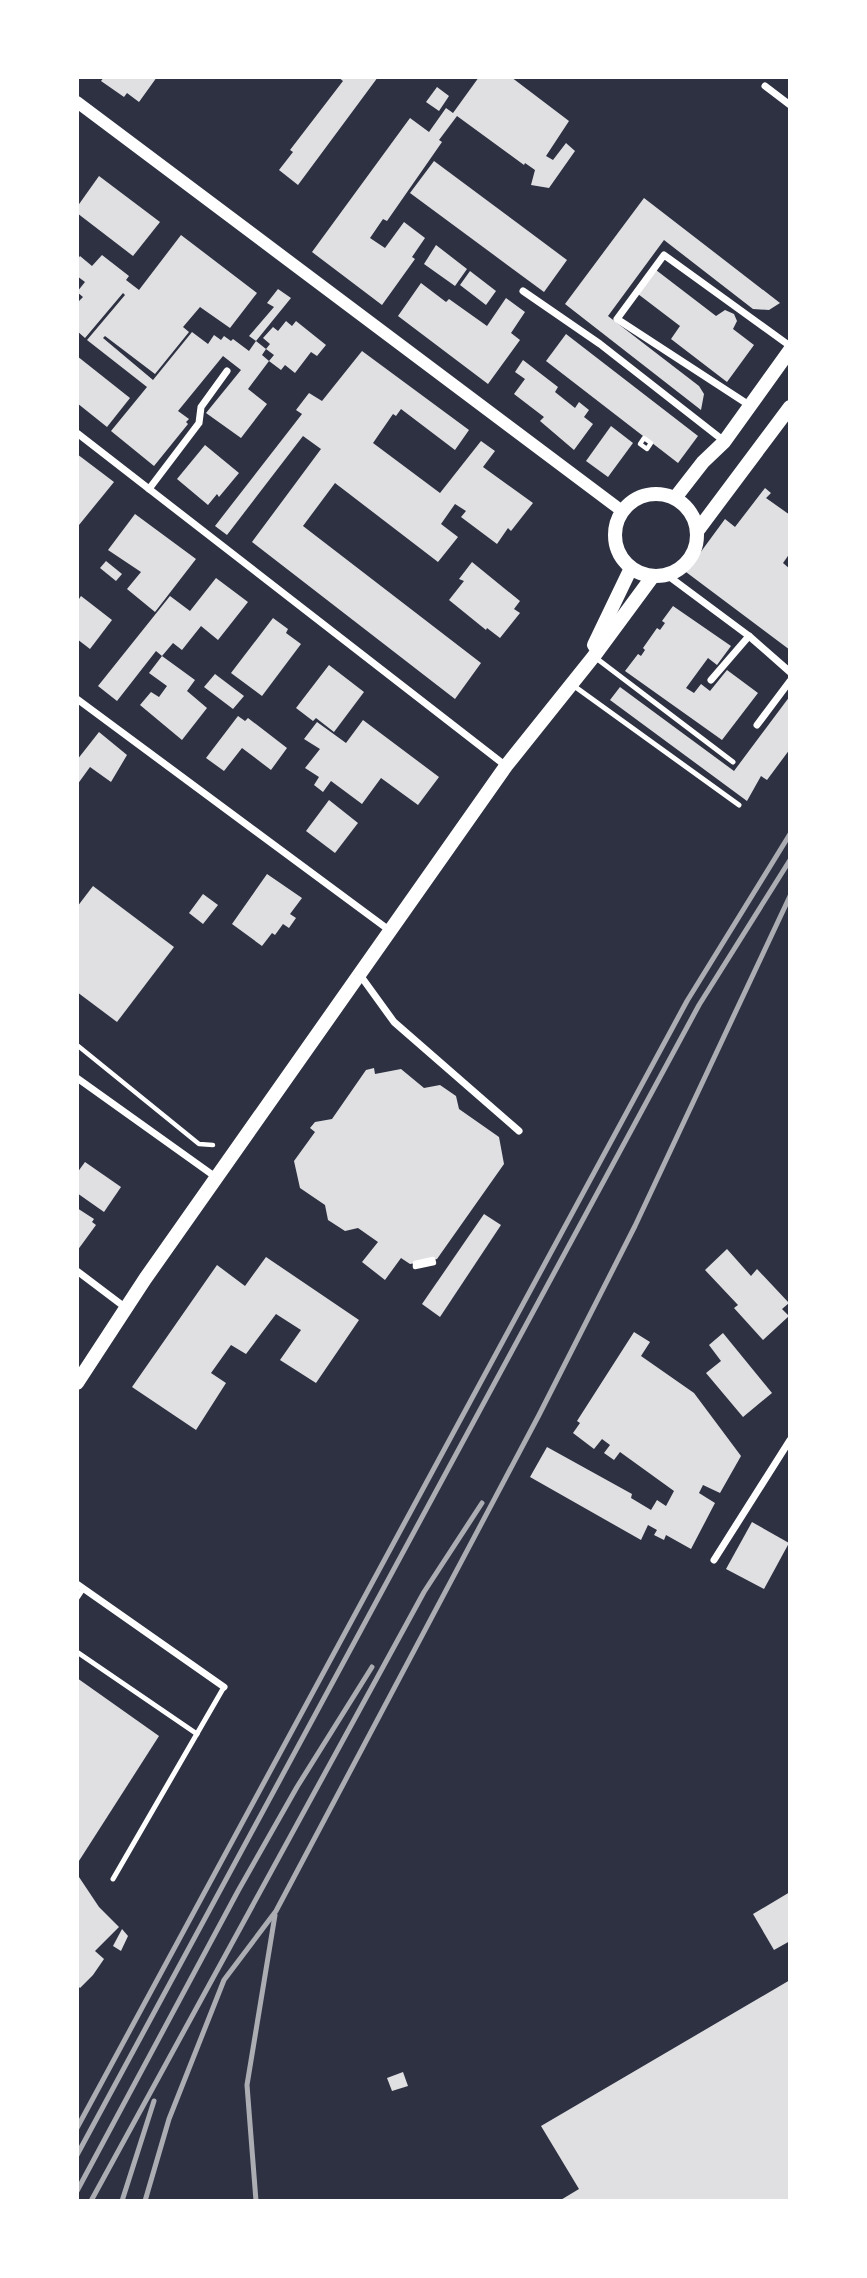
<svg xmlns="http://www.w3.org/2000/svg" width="867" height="2278" font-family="Raleway,sans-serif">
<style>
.building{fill:#e0e0e3}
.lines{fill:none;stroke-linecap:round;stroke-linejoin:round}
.path{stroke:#fff;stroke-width:4.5}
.service{stroke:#fff;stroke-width:5}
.minor{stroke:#fff;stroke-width:7}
.tertiary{stroke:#fff;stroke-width:12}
.secondary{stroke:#fff;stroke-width:14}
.rail{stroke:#abadb3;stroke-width:5}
</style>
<rect width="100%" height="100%" fill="#2d3142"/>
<g class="building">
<path d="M104 77H157L139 102 127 93 124 97 101 81Z"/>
<path d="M338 77H378L298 185 279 170 293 152 290 150 343 81Z"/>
<path d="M479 77H511L569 121 546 156 553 160 566 143 575 151 549 188 531 185 535 170 525 163 524 165 457 116 439 140 442 142 387 221 383 219 370 238 385 248 404 222 425 238 412 257 415 259 382 305 312 252 410 118 429 132 446 108 453 113Z"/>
<path d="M437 87 449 96 439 111 426 102Z"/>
<path d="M434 161 567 260 544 292 410 193Z"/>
<path d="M99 176 160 222 133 256 77 213V207Z"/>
<path d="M644 198 780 303 769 310 753 309 664 240 608 316 699 386 704 394 701 410 565 304Z"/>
<path d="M181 235 257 293 230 328 200 307 183 327 189 332 155 374 105 336 103 338 153 380 192 332 208 344 214 335 221 340 224 336 231 341 233 339 249 351 256 341 266 349 262 355 269 361 248 389 267 404 241 438 206 413 241 370 223 356 178 411 189 419 186 422 188 424 154 466 111 431 147 387 87 340 125 295 123 293 85 338 77 331V303L83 297 77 292 85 282 77 276V260L80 256 92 266 102 255 129 276 126 280 139 290Z"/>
<path d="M436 245 467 269 455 286 424 264Z"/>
<path d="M656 270 716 316 725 310 734 314 737 321 733 329 754 345 727 382 671 339 680 326 638 294Z"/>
<path d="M470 271 496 291 486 305 460 285Z"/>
<path d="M421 283 446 302 449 299 487 326 506 298 525 312 511 333 520 340 488 384 398 316Z"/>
<path d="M278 289 291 298 256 341 249 336 274 307 267 303Z"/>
<path d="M286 321 292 326 296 321 326 345 317 356 311 352 295 373 285 365 281 370 269 361 274 355 266 349 270 344 263 338 273 327 278 331Z"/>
<path d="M566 334 698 436 678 463 546 361Z"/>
<path d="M362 351 469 430 455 450 401 409 396 416 393 414 373 443 440 493 481 441 495 451 483 467 533 503 511 531 508 528 497 544 461 517 466 511 455 504 441 524 458 537 438 562 335 483 303 526 481 663 455 699 252 542 321 449 303 436 227 535 215 526 302 414 296 410 309 393 322 401Z"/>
<path d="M77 356 130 398 107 427 77 403Z"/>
<path d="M523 360 558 387 555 392 575 408 579 402 589 410 584 417 593 424 574 450 540 421 544 417 514 394 525 379 515 372Z"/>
<path d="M611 426 633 443 608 477 586 461Z"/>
<path d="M205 445 239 473 219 497 217 494 208 505 177 479Z"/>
<path d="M77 454 114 482 79 525 77 523Z"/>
<path d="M765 488 771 493 766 498 790 515V553L783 563 790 569V650L686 572 725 519 735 527Z"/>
<path d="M135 514 196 559 155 612 127 589 141 572 108 550Z"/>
<path d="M106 561 122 574 116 581 100 568Z"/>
<path d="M472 562 520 601 514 609 520 613 500 638 487 628 486 630 449 600 464 581 459 579Z"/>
<path d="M216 578 248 602 218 640 201 626 182 650 173 643 162 656 156 651 117 701 98 686 170 596 190 611Z"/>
<path d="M81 596 112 620 90 649 77 639V602Z"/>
<path d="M673 606 731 646 717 665 708 658 686 688 694 693 701 684 710 691 727 670 758 693 722 740 625 671 638 654 641 656 645 650 643 648 657 628 660 630 665 623 662 621Z"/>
<path d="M273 618 288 629 286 633 301 644 262 696 231 673Z"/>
<path d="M162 656 195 680 187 691 207 708 182 740 140 705 151 692 159 697 167 686 149 673Z"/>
<path d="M329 665 364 692 334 732 316 718 313 721 296 708Z"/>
<path d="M215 674 244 696 233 709 204 687Z"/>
<path d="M620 687 734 771 790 696V737L788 741 790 742V749L767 780 761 776 747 801 610 700Z"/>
<path d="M238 716 245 721 248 718 287 748 271 770 242 748 224 771 206 758Z"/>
<path d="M363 720 439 777 418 805 381 778 362 804 331 781 323 792 314 785 319 777 305 768 320 749 304 739 317 722 346 743Z"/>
<path d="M99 732 127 755 111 782 90 767 77 785V760Z"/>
<path d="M329 800 358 823 335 853 306 831Z"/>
<path d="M267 874 302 898 290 914 296 918 289 928 283 924 275 935 272 933 262 946 232 924Z"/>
<path d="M93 886 174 947 117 1022 77 992V907Z"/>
<path d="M203 894 218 905 203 924 189 913Z"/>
<path d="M374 1068 375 1074 401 1069 424 1088 440 1085 456 1096 459 1109 499 1137 504 1164 437 1259 410 1264 401 1258 385 1280 362 1262 378 1242 358 1228 345 1231 328 1220 325 1205 300 1188 294 1161 315 1132 310 1128 315 1122 332 1119 366 1070Z"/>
<path d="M85 1162 121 1187 104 1212 77 1193V1173Z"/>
<path d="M77 1208 94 1219 92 1222 96 1225 77 1251Z"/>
<path d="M484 1214 501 1225 440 1317 422 1304Z"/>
<path d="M727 1249 751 1276 757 1269 789 1303 782 1309 789 1316 763 1340 734 1308 738 1305 705 1270Z"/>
<path d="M266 1257 359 1320 316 1383 280 1360 301 1330 276 1314 246 1354 231 1345 211 1373 226 1383 196 1430 132 1387 217 1265 245 1286Z"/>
<path d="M634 1332 650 1342 641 1356 694 1393 741 1456 720 1493 703 1485 699 1493 715 1503 691 1549 666 1535 664 1540 654 1535 657 1530 648 1525 641 1540 530 1477 547 1447 632 1494 631 1498 651 1510 657 1500 666 1506 674 1491 620 1452 614 1460 604 1453 610 1445 602 1439 594 1449 573 1433 580 1423 577 1421Z"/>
<path d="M723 1333 772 1393 743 1417 706 1373 721 1361 709 1345Z"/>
<path d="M752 1522 789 1543 764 1589 726 1569Z"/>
<path d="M77 1678 159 1736 77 1864Z"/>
<path d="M77 1874 99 1907 119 1927 95 1951 104 1959 93 1975 80 1988 77 1985Z"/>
<path d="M790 1892V1941L774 1950 753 1914Z"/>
<path d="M122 1929 128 1936 121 1951 113 1946Z"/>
<path d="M790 1980V2201H559L579 2189 541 2126Z"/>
<path d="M403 2072 408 2086 392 2091 387 2078Z"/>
</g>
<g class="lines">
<g class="path">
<path d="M644 438 651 443 647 449 640 444Z"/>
<path d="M77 1045 199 1144 213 1145"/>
<path d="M433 1259 434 1263 415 1267V1263Z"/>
</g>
<g class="service">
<path d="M596 658 733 762"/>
<path d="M574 686 739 805"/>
<path d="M77 1598 83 1589"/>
<path d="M77 1652 197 1734"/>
<path d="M113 1879 224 1687"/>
</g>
<g class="minor">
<path d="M765 86 790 105"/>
<path d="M523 291 600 344 724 441"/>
<path d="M749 405 617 319 664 255 790 346"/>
<path d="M77 433 506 766"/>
<path d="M149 489 199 423 201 407 227 371"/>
<path d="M667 575 749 636 790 672"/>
<path d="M711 680 749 636"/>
<path d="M77 699 389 930"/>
<path d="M757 725 790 681"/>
<path d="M360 975 394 1022 519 1131"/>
<path d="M77 1078 217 1178"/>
<path d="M77 1271 126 1308"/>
<path d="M714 1560 790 1440"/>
<path d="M77 1584 224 1687"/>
</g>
<path class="tertiary" d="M77 102 622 511"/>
<g class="secondary">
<circle cx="656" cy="535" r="41"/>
<path d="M675 498 703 462 724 442 790 350"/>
<path d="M698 530 790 407"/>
<path d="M594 645 631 568"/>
<path d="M77 1383 145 1279 506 766 594 656 653 576"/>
</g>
<g class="rail">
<path d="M77 2128 687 1001 790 834"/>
<path d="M77 2155 699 1005 790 860"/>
<path d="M77 2191 238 1891 297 1787 372 1667"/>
<path d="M91 2201 424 1592 482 1503"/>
<path d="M122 2201 154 2101"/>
<path d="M145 2201 169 2119 224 1980 276 1911 539 1415 635 1226 790 896"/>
<path d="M256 2201 247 2085 275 1915"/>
</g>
</g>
<rect width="867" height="2278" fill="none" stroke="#ffffff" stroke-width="158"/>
</svg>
